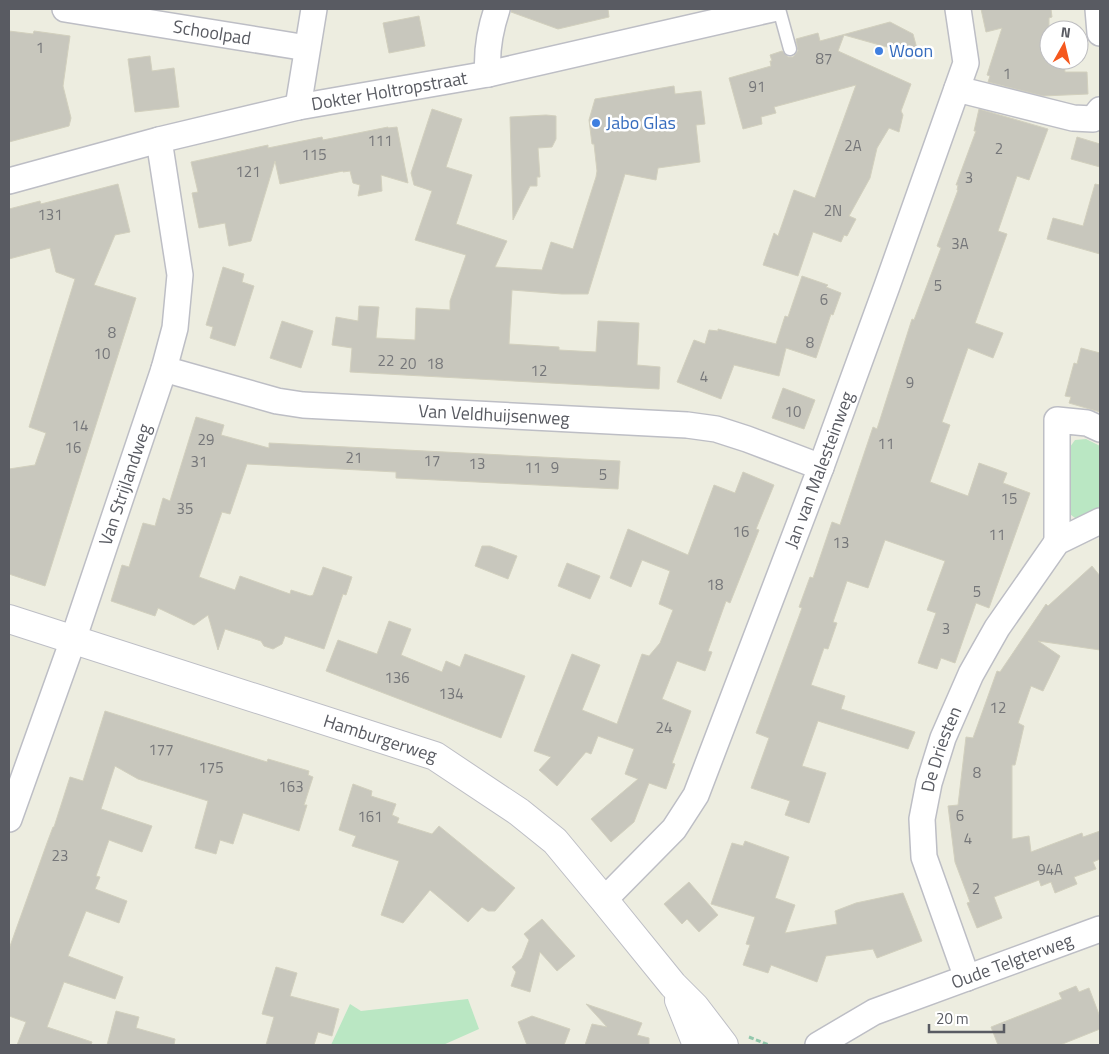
<svg xmlns="http://www.w3.org/2000/svg" width="1109" height="1054" font-family="'Titillium Web',sans-serif">
<style>
.green{fill:#bae7c3}
.building{fill:#c8c7bd;stroke:#d2d0be}
.lines{fill:none;stroke-linecap:round;stroke-linejoin:round}
.service-casing{stroke:#bdbec5;stroke-width:15}
.minor-casing{stroke:#bdbec5;stroke-width:28}
.tertiary-casing{stroke:#bdbec5;stroke-width:30}
.path{stroke:#93c8ac;stroke-width:3;stroke-dasharray:5 2.5;stroke-linecap:butt}
.service{stroke:#fff;stroke-width:12}
.minor{stroke:#fff;stroke-width:25}
.tertiary{stroke:#fff;stroke-width:28}
.shop-dot{fill:#3f7fe0;stroke:#fff;stroke-width:2}
.labels{text-anchor:middle;stroke-width:5;stroke-linejoin:round;paint-order:stroke}
.number-label{font-size:15px;fill:#757679}
.street-label{font-size:18px;fill:#595b62;stroke:#fff}
.shop-label{font-size:18px;fill:#366cbe;stroke:#fff;text-anchor:start}
</style>
<rect width="100%" height="100%" fill="#edede0"/>
<g class="green">
<path d="M1086 439 1100 446V513C1083 524 1078 523 1064 508L1070 447 1075 440Z"/>
<path d="M468 999 479 1029 443 1045H331L350 1004 361 1011Z"/>
</g>
<g class="building">
<path d="M511 9H608L609 17 558 29 511 12Z"/>
<path d="M981 9H1051L1052 17 1049 18V60H1064L1065 72H1087L1088 94 1043 96 988 82 990 76 987 75 1002 28 986 32Z"/>
<path d="M419 16 425 46 389 53 383 23Z"/>
<path d="M890 22 913 34 919 56 844 35 838 51 911 84 901 111 903 115 899 132 889 128 877 148 870 178 849 216 856 219 847 236 844 235 841 242 813 232 798 276 763 265 774 233 778 236 794 190 815 198 856 85 774 107 776 113 761 117 762 124 743 129 729 78 771 66 770 61H772L770 55 782 51 788 57H793L798 51 796 39 818 33 820 41Z"/>
<path d="M9 31 33 34 34 31 70 36 63 86 71 118 69 126 9 142Z"/>
<path d="M150 56 152 71 174 68 179 107 135 112 128 59Z"/>
<path d="M674 86 675 94 701 91 705 124 696 125 700 162 658 168 656 180 625 174 588 294H562L512 290 509 344 559 347V350L596 352 598 321 639 323 637 365 660 367 659 389 350 372 352 348 332 345 336 317 358 321 359 306 379 307 376 338 415 340 416 308 450 310V301L466 255 415 240 432 191 414 185 411 173 432 109 462 119 446 167 472 175 456 224 507 241 495 267 542 270 551 242 573 249 596 177 597 171 594 144H592L589 120 595 99Z"/>
<path d="M979 109 1048 129 1029 180 1017 176 998 231 1007 234 975 323 1003 333 993 358 968 348 942 422 950 425 930 482 968 496 979 463 1007 473 1003 483 1030 493 989 608 976 603 955 663 941 658 937 669 918 663 936 613 927 610 945 561 885 540 868 588 847 581 833 622 837 623 828 649 824 648 811 685 845 696 841 709 915 732 908 749 818 721 802 766 826 773 809 823 785 815 790 801 751 788 769 738 756 733 802 608 799 607 810 577 813 578 832 522 840 525 873 427 877 429 912 319 914 320 941 248 937 246 958 190H957L958 185H956L976 131H974Z"/>
<path d="M546 115 556 116V139L552 147 538 148 540 177H537V186H530L513 220 510 117Z"/>
<path d="M388 127V128L397 127 408 183 381 175 382 191 358 196 360 185 353 183 350 171 343 172V171L280 184 275 161 251 241 229 246 225 223 199 228 192 193 198 192 191 162 268 145V148L322 137 323 140Z"/>
<path d="M1077 137 1100 144V167L1071 159Z"/>
<path d="M118 184 130 232 115 235 94 285 136 298 45 586 9 574V469L35 465 46 433 29 427 75 279 56 272 50 248 9 259V209L40 201 41 204Z"/>
<path d="M1095 184 1100 185V254L1047 239 1053 218 1083 226Z"/>
<path d="M223 267 244 274 242 282 254 286 235 346 210 338 213 327 206 325Z"/>
<path d="M802 276 828 285 826 287 841 293 833 315 831 314 816 358 786 348 779 376 734 365 721 399 677 382 694 340 705 344 709 330 718 331V329L776 344 785 316 788 317Z"/>
<path d="M282 321 313 331 301 368 270 358Z"/>
<path d="M1081 348 1100 353V412L1069 403 1071 397 1065 396 1074 363 1077 364Z"/>
<path d="M783 388 815 400 804 429 772 418Z"/>
<path d="M196 417 224 425 221 435 269 448V443L620 461 618 489 396 478V472L247 464 230 514 222 512 199 577 235 590 240 576 290 594 291 590 310 596 313 595 323 567 352 577 346 595 343 594 324 649 285 636 282 644 273 649 264 646 261 641 225 629 218 650 208 615 194 625 158 608 155 616 111 601 122 565 129 567 143 523 155 526 163 498 170 501Z"/>
<path d="M743 472 774 485 756 529 759 530 730 603 726 601 708 651 712 652 705 671 677 661 662 699 691 711 672 763 675 764 666 789 649 783 634 822 611 842 591 819 638 779 625 774 634 749 598 736 591 754 586 752 557 786 539 770 551 757 534 751 572 654 600 665 582 710 617 724 642 654 649 656 660 643 673 610 659 604 670 571 642 560 631 587 610 578 628 529 688 555 714 485 735 493Z"/>
<path d="M482 546H490L517 556 508 579 475 566Z"/>
<path d="M567 563 600 576 590 599 558 586Z"/>
<path d="M1092 566 1100 576V650L1038 641 1060 656 1043 691 1031 686 1018 723 1024 726 1015 765H1012V839L1029 836 1031 852 1082 833 1083 837 1100 831V859L1093 862 1096 869 1074 877 1077 884 1055 893 1051 882 1041 886 1039 880 994 897 1002 918 977 928 967 903 970 902 955 862 948 806 958 805 966 737 973 738 997 671 1000 672 1046 604 1048 606Z"/>
<path d="M389 621 411 629 401 655 442 672 446 661 460 667 465 654 525 676 501 738 326 671 338 640 377 654Z"/>
<path d="M105 711 267 762 268 759 309 771 308 775 313 777 304 805H307L299 831 243 813 233 844 220 840 216 854 195 848 208 801 138 779 115 766 101 809 152 826 142 852 109 840 96 876 100 877 95 889 127 901 119 923 86 911 68 956 123 977 115 999 64 982 47 1027 92 1042 91 1045H17L26 1022 9 1016V949L47 843 53 827H54L70 777 83 781Z"/>
<path d="M353 784 372 791 371 796 396 804 392 815 399 818 397 823 432 834 439 826 515 888 495 911H488L482 907 468 922 430 890 403 923 381 915 399 861 352 846 356 836 339 830Z"/>
<path d="M745 841 789 857 775 898 795 905 785 933 837 924 835 911 856 903 903 893 922 941 877 958 873 949 826 956 817 982 771 965 768 973 743 965 750 945 746 944 755 917 711 904 732 843 743 846Z"/>
<path d="M689 882 718 915 699 932 687 919 682 924 664 904Z"/>
<path d="M542 919 575 956 557 971 540 952 530 992 511 986 516 972 512 967 522 958 529 940 524 934Z"/>
<path d="M276 967 297 973 290 996 339 1009 332 1036 318 1032 314 1045H266L274 1017 262 1014Z"/>
<path d="M1076 986 1079 992 1089 988 1100 1017V1029L1060 1045H998L991 1027 1062 999 1059 993Z"/>
<path d="M586 1004 642 1023 637 1035 649 1038V1045H585L592 1024 607 1027Z"/>
<path d="M116 1011 139 1017 136 1028 175 1039 174 1045H107Z"/>
<path d="M532 1016 570 1029 564 1045H527L518 1022Z"/>
</g>
<g class="lines">
<defs>
<path id="service" d="M779 9 790 49"/>
<g id="minor">
<path id="s1" d="M65 9 307 48"/>
<path d="M1098 9 1100 33"/>
<path d="M488 74C486 51 490 30 497 9"/>
<path d="M957 89 1073 118 1093 119 1100 110"/>
<path d="M298 107 314 9"/>
<path id="s2" d="M9 181 159 140 298 107 488 74 772 9"/>
<path id="s3" d="M164 369 277 401 303 405 687 425 716 429 747 439 821 467"/>
<path d="M1057 542V420L1087 423 1100 429"/>
<path id="s4" d="M9 819 73 640 164 369 175 328 180 275 159 140"/>
<path id="s5" d="M604 900 674 829 696 795 821 467 887 286 966 63 958 9"/>
<path id="s6" d="M967 978 924 857 922 819 929 783 943 738 971 674 997 628 1057 542 1100 521"/>
<path id="s7" d="M818 1045 874 1012 1100 929"/>
</g>
<g id="tertiary">
<path id="s8" d="M9 619 435 756 519 812 555 841 604 900 673 985 695 1007 724 1045"/>
<path d="M679 1000 697 1045"/>
</g>
</defs>
<use href="#service" class="service-casing"/>
<use href="#minor" class="minor-casing"/>
<use href="#tertiary" class="tertiary-casing"/>
<path class="path" d="M749 1037 769 1045"/>
<use href="#service" class="service"/>
<use href="#minor" class="minor"/>
<use href="#tertiary" class="tertiary"/>
</g>
<g class="shop-dot">
<circle cx="879" cy="51" r="5"/>
<circle cx="596" cy="123" r="5"/>
</g>
<g class="labels">
<g class="number-label">
<text x="40" y="53">1</text>
<text x="824" y="64">87</text>
<text x="1007" y="79">1</text>
<text x="757" y="92">91</text>
<text x="380" y="146">111</text>
<text x="853" y="151">2A</text>
<text x="999" y="154">2</text>
<text x="314" y="160">115</text>
<text x="248" y="177">121</text>
<text x="969" y="183">3</text>
<text x="833" y="216">2N</text>
<text x="50" y="220">131</text>
<text x="960" y="249">3A</text>
<text x="938" y="291">5</text>
<text x="824" y="305">6</text>
<text x="112" y="338">8</text>
<text x="810" y="348">8</text>
<text x="102" y="359">10</text>
<text x="386" y="366">22</text>
<text x="408" y="369">20</text>
<text x="435" y="369">18</text>
<text x="539" y="376">12</text>
<text x="704" y="382">4</text>
<text x="910" y="388">9</text>
<text x="793" y="417">10</text>
<text x="80" y="431">14</text>
<text x="206" y="445">29</text>
<text x="886" y="449">11</text>
<text x="73" y="453">16</text>
<text x="354" y="463">21</text>
<text x="432" y="466">17</text>
<text x="199" y="467">31</text>
<text x="477" y="469">13</text>
<text x="533" y="473">11</text>
<text x="555" y="473">9</text>
<text x="603" y="480">5</text>
<text x="1009" y="504">15</text>
<text x="185" y="514">35</text>
<text x="741" y="537">16</text>
<text x="997" y="540">11</text>
<text x="841" y="548">13</text>
<text x="715" y="590">18</text>
<text x="977" y="597">5</text>
<text x="946" y="634">3</text>
<text x="397" y="683">136</text>
<text x="451" y="699">134</text>
<text x="998" y="713">12</text>
<text x="664" y="733">24</text>
<text x="161" y="755">177</text>
<text x="211" y="773">175</text>
<text x="977" y="778">8</text>
<text x="291" y="792">163</text>
<text x="960" y="821">6</text>
<text x="370" y="822">161</text>
<text x="968" y="844">4</text>
<text x="60" y="861">23</text>
<text x="1050" y="875">94A</text>
<text x="976" y="894">2</text>
</g>
<g class="street-label">
<text dy="6" stroke="none"><textPath href="#s1" startOffset="149">Schoolpad</textPath></text>
<text dy="6" stroke="none"><textPath href="#s2" startOffset="391">Dokter Holtropstraat</textPath></text>
<text dy="6" stroke="none"><textPath href="#s3" startOffset="335">Van Veldhuijsenweg</textPath></text>
<text dy="6" stroke="none"><textPath href="#s5" startOffset="488">Jan van Malesteinweg</textPath></text>
<text dy="6" stroke="none"><textPath href="#s4" startOffset="354">Van Strijlandweg</textPath></text>
<text dy="6" stroke="none"><textPath href="#s8" startOffset="390">Hamburgerweg</textPath></text>
<text dy="6" stroke="none"><textPath href="#s6" startOffset="239">De Driesten</textPath></text>
<text dy="6" stroke="none"><textPath href="#s7" startOffset="212">Oude Telgterweg</textPath></text>
</g>
<g class="shop-label">
<text x="889" y="57">Woon</text>
<text x="606" y="129">Jabo Glas</text>
</g>
</g>
<rect width="1109" height="1054" fill="none" stroke="#595b62" stroke-width="20"/>
<g transform="translate(1064 45) rotate(8)"><circle r="24" fill="#ffffff" stroke="#bdbdc0"/>
<path d="M0-4L9 19L0 12L-9 19Z" fill="#f5581e"/>
<text y="-8" font-size="14" font-weight="bold" text-anchor="middle" fill="#595b62">N</text>
</g>
<path d="M929 1024v8h75v-8" fill="none" stroke="#595b62" stroke-width="2.5"/>
<text x="936" y="1024" font-size="15" fill="#595b62" stroke="#ffffff" stroke-width="4" paint-order="stroke">20 m</text>
</svg>
